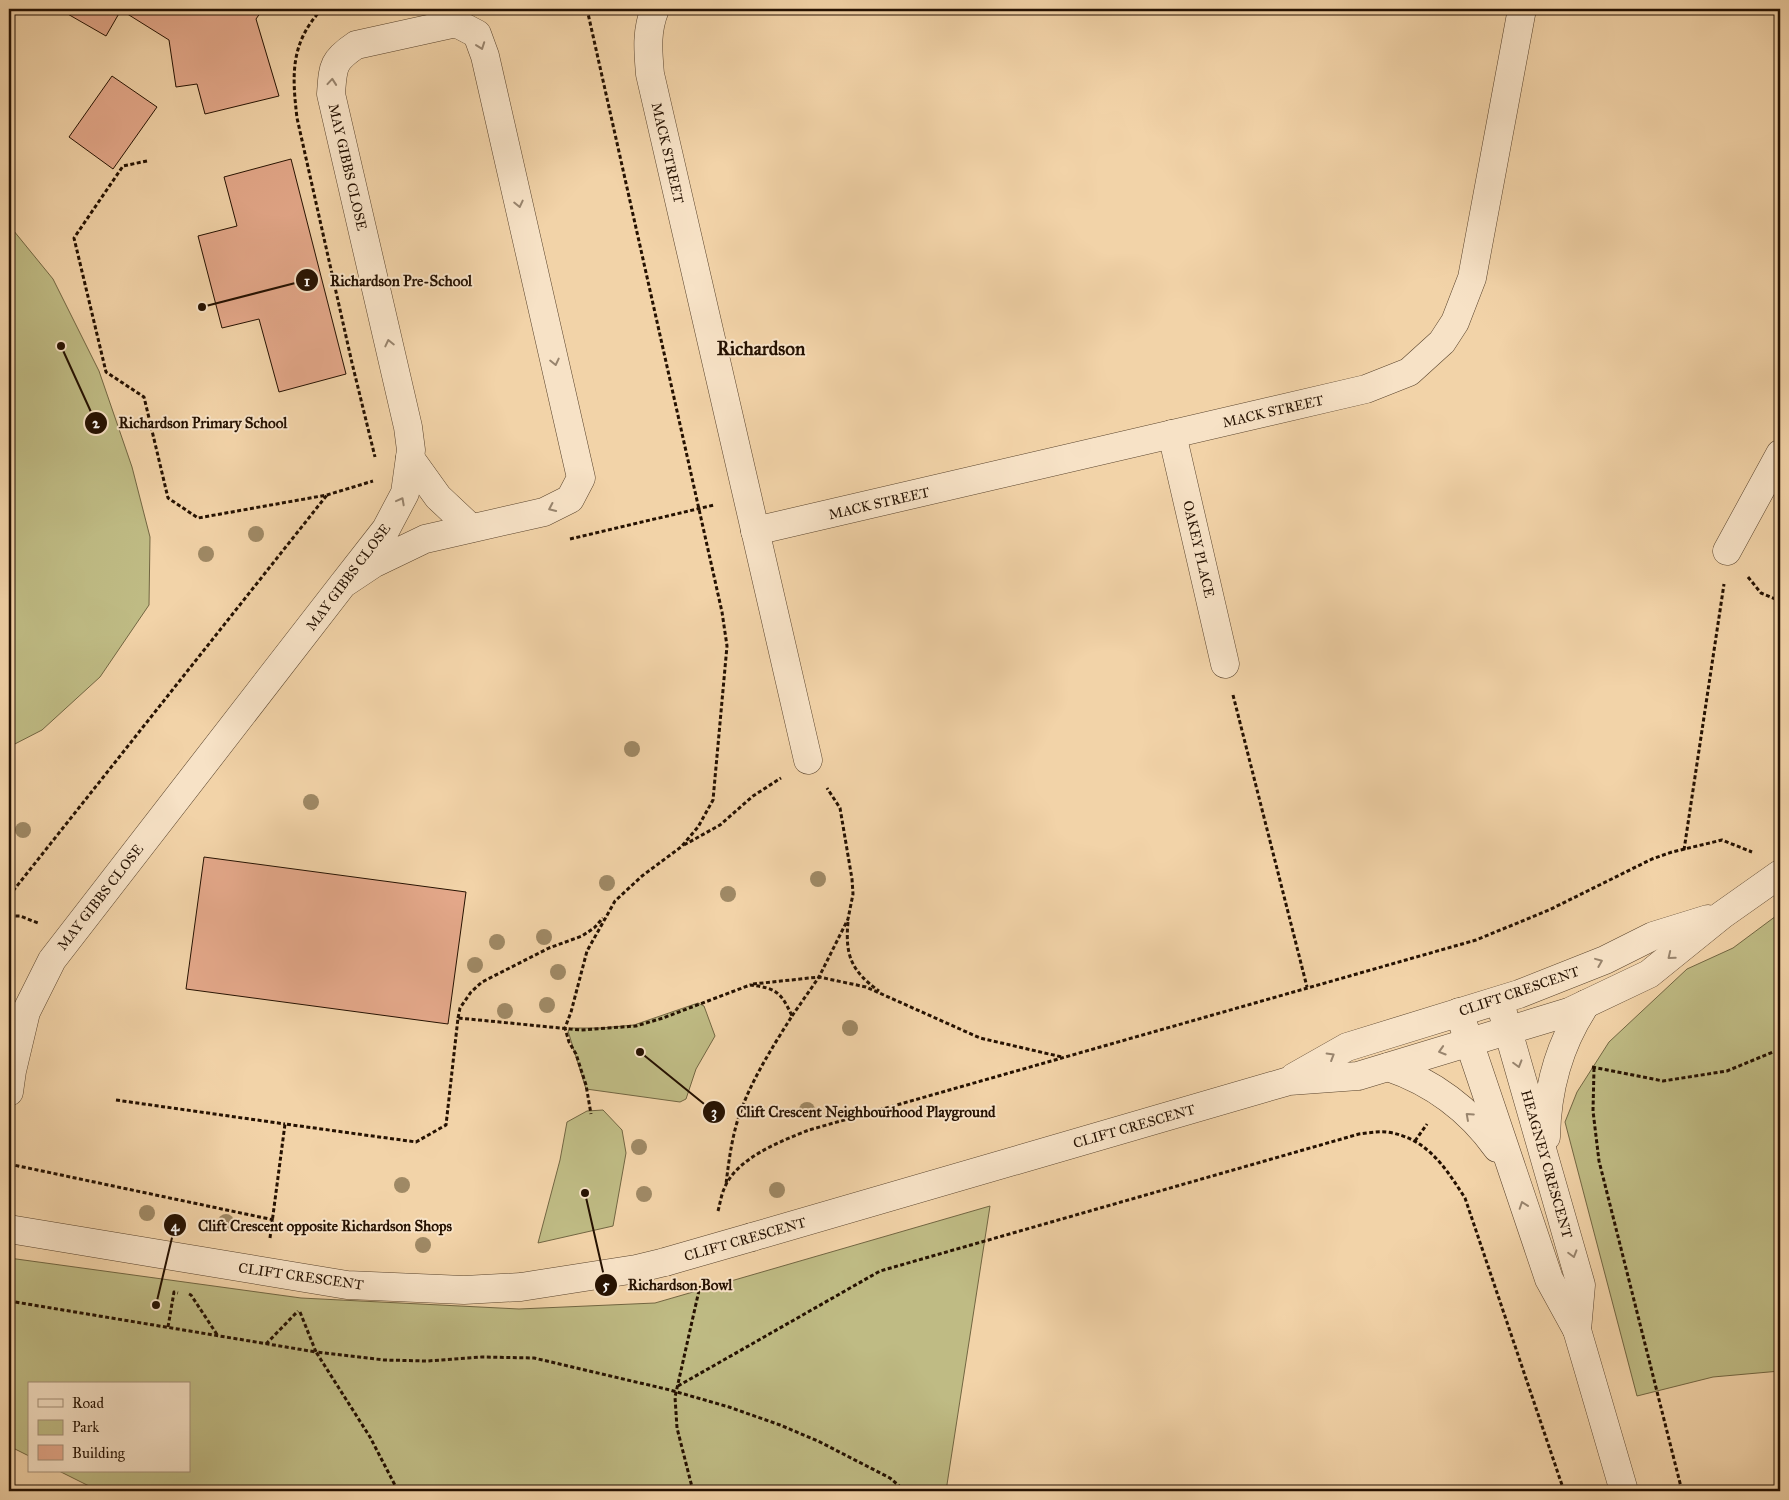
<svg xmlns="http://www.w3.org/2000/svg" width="1789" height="1500" font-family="'IM FELL Great Primer',serif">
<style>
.green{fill:#bfbb84;stroke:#726642}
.building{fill:#e4a88a;stroke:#251101}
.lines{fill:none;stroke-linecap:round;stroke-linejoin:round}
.minor-casing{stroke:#58422b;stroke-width:29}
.path{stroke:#251101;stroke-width:3;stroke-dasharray:4 2.5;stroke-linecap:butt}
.minor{stroke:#f7e2c6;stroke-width:28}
.minor-bridge-casing{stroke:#58422b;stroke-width:29;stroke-linecap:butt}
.minor-bridge{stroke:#f7e2c6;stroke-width:28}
.tree{fill:#9f8965}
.oneway{stroke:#98846d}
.labels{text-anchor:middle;stroke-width:4;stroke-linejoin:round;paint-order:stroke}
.street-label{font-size:14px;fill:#251101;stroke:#f7e2c6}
.district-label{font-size:19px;font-weight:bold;fill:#251101;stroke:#f7e2c6}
.leader{fill:none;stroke:#251101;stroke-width:2}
.callout-dot{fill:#251101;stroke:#f7e2c6;stroke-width:2}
.mark-label{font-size:15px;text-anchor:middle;font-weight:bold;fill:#fff}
.callout-label{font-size:15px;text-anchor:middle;font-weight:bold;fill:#251101;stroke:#f7e2c6;stroke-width:4;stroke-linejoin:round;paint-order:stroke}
</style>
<rect width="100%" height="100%" fill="#f2d3a8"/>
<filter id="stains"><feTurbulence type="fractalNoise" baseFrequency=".004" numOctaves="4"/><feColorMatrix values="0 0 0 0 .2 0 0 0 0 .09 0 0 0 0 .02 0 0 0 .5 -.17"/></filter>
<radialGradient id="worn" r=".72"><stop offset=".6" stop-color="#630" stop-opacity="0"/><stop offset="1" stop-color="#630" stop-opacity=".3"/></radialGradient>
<g class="green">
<path d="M9 225 53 279 99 371 132 467 150 537 149 605 100 677 42 730 9 747Z"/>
<path d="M1780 913V1371L1713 1377 1637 1396 1565 1122 1577 1092 1609 1042 1687 969 1733 948Z"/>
<path d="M698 1003 704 1006 715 1036 696 1069 686 1099 680 1102 586 1089 568 1031 572 1028H601L634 1025Z"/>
<path d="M603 1110 622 1130 626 1153 613 1226 538 1243 560 1160 567 1122 587 1111Z"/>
<path d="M990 1206 946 1491H99L59 1471H189V1384H29V1456L9 1446V1258L301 1298 519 1309 655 1303Z"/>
</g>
<g class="building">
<path d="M59 9H263L256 19 279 96 205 114 197 84 176 87 169 40 121 10 106 36Z"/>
<path d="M112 76 157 107 113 169 69 137Z"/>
<path d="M291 159 346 374 279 392 259 319 222 328 198 236 237 226 224 177Z"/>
<path d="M204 857 466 892 448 1024 186 989Z"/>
</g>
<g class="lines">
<defs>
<g id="minor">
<path d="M655 9C646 31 648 51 650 74L808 760"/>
<path d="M1172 434 1225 664"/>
<path d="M410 458 438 497 471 528"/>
<path d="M755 531 1366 389 1409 372 1442 342 1455 322 1472 278 1522 9"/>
<path d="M1727 551 1780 454"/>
<path d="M1459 1012 1549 1279 1577 1330 1624 1491"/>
<path d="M1503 1013 1581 1285 1577 1330"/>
<path d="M1388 1067C1432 1082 1470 1110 1497 1148"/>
<path d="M1294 1077 1347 1047 1519 994 1605 960 1653 936 1708 919"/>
<path d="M9 1092 12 1071 26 1012 52 960 343 584 386 529 405 493 411 450 408 427 331 94C333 67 332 61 356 45L456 23 477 34 485 56 581 478 570 499 544 512 425 539 373 564 343 584"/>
<path d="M1546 1137C1547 1089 1559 1044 1586 1004"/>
<path d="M9 1229 347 1285 464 1290 521 1287 636 1269 665 1262"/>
<path d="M752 1237 1289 1081 1358 1076 1569 1012 1649 974 1722 915 1780 874"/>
</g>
</defs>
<use href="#minor" class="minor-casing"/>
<g class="path">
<path d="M322 9C290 43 292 75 297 118L352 363 375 457"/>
<path d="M587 9 722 612 727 646 713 800 698 827 681 847 642 876 615 901 587 951 571 1012 565 1028 569 1042 576 1054 586 1085 591 1114"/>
<path d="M1748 9 1780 13"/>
<path d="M147 161 123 166 74 238 106 372 144 397 168 498 198 518 327 495 373 481"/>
<path d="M570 539 714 505"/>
<path d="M1748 577 1761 593 1780 601"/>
<path d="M1233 695 1307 987"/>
<path d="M684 845 720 825 753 796 781 778"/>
<path d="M1684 850 1724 584"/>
<path d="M9 896 327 495"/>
<path d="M9 916H20L38 923"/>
<path d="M848 922C845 955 851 971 879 991"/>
<path d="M753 984 819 977 866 987 980 1038 1062 1057"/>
<path d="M792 1016 819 977 848 919 853 894 852 879 840 808 827 788"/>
<path d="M458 1018 460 1008 471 992 482 982 549 948 582 936 594 928 603 918"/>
<path d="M1592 1067 1663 1081 1727 1071 1780 1049"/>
<path d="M1594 1068 1593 1111 1599 1161 1682 1491"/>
<path d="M116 1100 285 1124"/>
<path d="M1415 1141 1427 1124"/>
<path d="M9 1164 274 1220"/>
<path d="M718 1211C720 1204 721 1196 724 1189 736 1158 781 1141 809 1130L1476 940 1549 910 1652 859 1672 852 1722 840 1752 852"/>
<path d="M270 1238 285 1124 416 1142 446 1125 458 1018 581 1030 636 1026 663 1018 750 985C776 988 781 992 792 1016 770 1051 743 1093 734 1134 730 1151 728 1168 726 1184"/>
<path d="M189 1294 191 1295 218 1336"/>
<path d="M9 1301 316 1352 370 1437 398 1491"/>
<path d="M300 1312 316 1352 384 1360 427 1361 482 1357 534 1358 670 1390 729 1407 780 1425 818 1441 890 1478 905 1491"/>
<path d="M168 1327 174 1292 178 1293"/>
<path d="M266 1344 298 1311"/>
<path d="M678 1386 880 1271 1359 1134C1368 1133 1378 1131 1387 1132 1427 1138 1445 1167 1465 1198L1564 1491"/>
<path d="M693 1491 677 1428 675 1397 700 1286"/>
</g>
<use href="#minor" class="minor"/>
<defs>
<path id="minor-bridge" d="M665 1262 752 1237"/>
</defs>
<use href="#minor-bridge" class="minor-bridge-casing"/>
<use href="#minor-bridge" class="minor-bridge"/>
</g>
<g class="tree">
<circle cx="256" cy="534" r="8"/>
<circle cx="206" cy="554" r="8"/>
<circle cx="632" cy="749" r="8"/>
<circle cx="311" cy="802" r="8"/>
<circle cx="23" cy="830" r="8"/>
<circle cx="818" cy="879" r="8"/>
<circle cx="607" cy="883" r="8"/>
<circle cx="728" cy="894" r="8"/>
<circle cx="544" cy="937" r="8"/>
<circle cx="497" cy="942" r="8"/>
<circle cx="475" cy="965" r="8"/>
<circle cx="558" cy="972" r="8"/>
<circle cx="547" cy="1005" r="8"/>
<circle cx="505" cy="1011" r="8"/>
<circle cx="850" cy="1028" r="8"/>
<circle cx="807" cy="1110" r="8"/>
<circle cx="639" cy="1147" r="8"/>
<circle cx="402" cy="1185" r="8"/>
<circle cx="777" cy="1190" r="8"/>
<circle cx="644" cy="1194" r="8"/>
<circle cx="147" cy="1213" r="8"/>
<circle cx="226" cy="1222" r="8"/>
<circle cx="423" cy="1245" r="8"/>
</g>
<defs><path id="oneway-chevron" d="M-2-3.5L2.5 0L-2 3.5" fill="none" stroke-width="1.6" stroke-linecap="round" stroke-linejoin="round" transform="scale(1.25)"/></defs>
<g class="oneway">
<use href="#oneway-chevron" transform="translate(481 46) rotate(70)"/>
<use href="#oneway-chevron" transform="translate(332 82) rotate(-85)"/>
<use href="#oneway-chevron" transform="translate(519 204) rotate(77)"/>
<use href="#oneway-chevron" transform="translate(389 343) rotate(-103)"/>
<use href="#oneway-chevron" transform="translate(555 362) rotate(77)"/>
<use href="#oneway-chevron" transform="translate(401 501) rotate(-62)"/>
<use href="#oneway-chevron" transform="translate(552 508) rotate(155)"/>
<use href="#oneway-chevron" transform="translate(1671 956) rotate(141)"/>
<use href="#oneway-chevron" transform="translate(1599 962) rotate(-22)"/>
<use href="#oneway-chevron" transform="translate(1442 1051) rotate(163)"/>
<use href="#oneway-chevron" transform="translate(1331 1056) rotate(-31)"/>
<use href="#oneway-chevron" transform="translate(1518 1064) rotate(74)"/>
<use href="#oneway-chevron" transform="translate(1469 1116) rotate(-138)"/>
<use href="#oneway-chevron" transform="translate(1523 1205) rotate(-109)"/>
<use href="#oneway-chevron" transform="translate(1573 1254) rotate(74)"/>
</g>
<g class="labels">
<g class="street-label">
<text transform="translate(668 153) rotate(77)" y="5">MACK STREET</text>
<text transform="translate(348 167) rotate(77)" y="5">MAY GIBBS CLOSE</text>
<text transform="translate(1273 411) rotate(-13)" y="5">MACK STREET</text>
<text transform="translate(879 503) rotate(-13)" y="5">MACK STREET</text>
<text transform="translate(1199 549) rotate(77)" y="5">OAKEY PLACE</text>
<text transform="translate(348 577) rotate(-53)" y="5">MAY GIBBS CLOSE</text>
<text transform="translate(100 897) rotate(-52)" y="5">MAY GIBBS CLOSE</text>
<text transform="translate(1519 991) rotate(-19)" y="5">CLIFT CRESCENT</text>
<text transform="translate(1134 1126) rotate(-16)" y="5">CLIFT CRESCENT</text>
<text transform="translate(1547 1164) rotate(74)" y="5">HEAGNEY CRESCENT</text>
<text transform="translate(745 1239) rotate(-16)" y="5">CLIFT CRESCENT</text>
<text transform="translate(301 1276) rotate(8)" y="5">CLIFT CRESCENT</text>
</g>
<g class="district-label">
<text x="761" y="355">Richardson</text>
</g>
</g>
<path class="leader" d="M202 307L307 280M61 346L96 423M640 1052L714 1112M156 1305L175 1225M585 1193L606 1285"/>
<g class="callout-dot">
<circle cx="202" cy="307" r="5"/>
<circle cx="61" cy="346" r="5"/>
<circle cx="640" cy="1052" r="5"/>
<circle cx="156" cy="1305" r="5"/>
<circle cx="585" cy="1193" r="5"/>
<circle cx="307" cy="280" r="12"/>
<circle cx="96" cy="423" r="12"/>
<circle cx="714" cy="1112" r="12"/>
<circle cx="175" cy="1225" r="12"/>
<circle cx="606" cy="1285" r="12"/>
</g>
<g class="mark-label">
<text x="307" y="286">1</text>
<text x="96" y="428">2</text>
<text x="714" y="1117">3</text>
<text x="175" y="1231">4</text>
<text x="606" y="1290">5</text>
</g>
<g class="callout-label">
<text x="401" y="286">Richardson Pre-School</text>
<text x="203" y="428">Richardson Primary School</text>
<text x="866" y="1117">Clift Crescent Neighbourhood Playground</text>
<text x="325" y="1231">Clift Crescent opposite Richardson Shops</text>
<text x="680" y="1290">Richardson Bowl</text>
</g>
<rect width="1789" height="1500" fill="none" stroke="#f2d3a8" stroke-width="30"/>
<rect x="10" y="10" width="1769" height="1480" fill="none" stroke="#251101" stroke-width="2.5"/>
<rect x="15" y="15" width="1759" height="1470" fill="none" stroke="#251101"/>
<rect x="28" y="1382" width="162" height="90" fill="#f7e2c6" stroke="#a38e77"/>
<rect x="38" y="1399" width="25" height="8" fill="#f7e2c6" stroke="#a38e77"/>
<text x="72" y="1408" font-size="15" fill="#251101">Road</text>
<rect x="38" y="1420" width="25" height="15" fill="#bfbb84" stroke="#a38e77"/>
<text x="72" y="1432" font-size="15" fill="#251101">Park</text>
<rect x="38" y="1445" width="25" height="15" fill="#e4a88a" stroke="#a38e77"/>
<text x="72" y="1458" font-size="15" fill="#251101">Building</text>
<rect width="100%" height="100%" filter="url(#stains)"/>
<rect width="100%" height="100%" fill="url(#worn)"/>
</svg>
